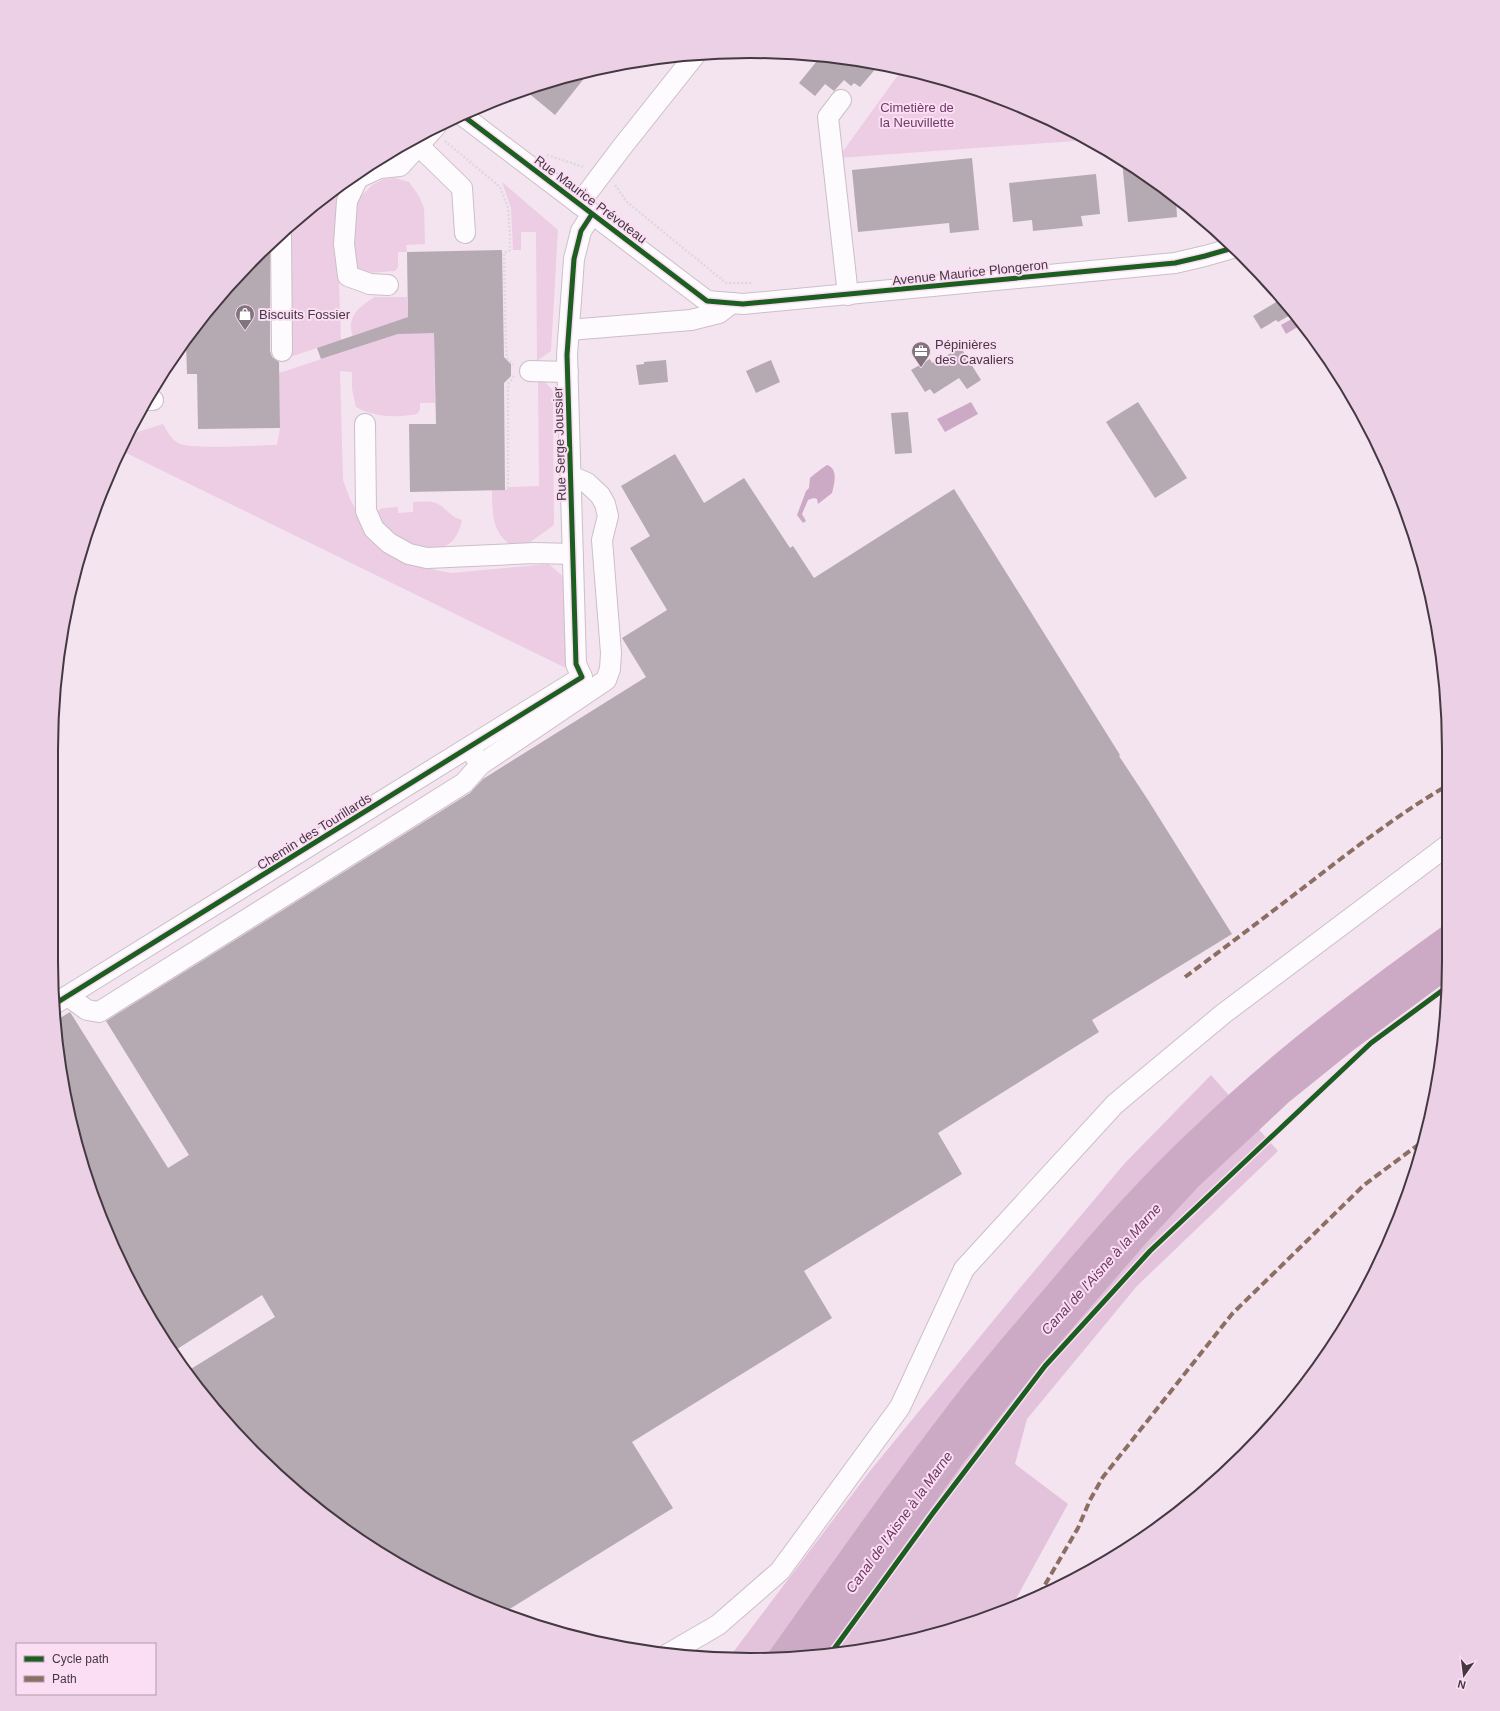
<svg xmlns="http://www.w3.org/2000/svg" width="1500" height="1711" font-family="Helvetica,sans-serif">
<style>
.green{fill:#eccde4}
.forest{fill:#e2c3db}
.water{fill:#ccaac5}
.building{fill:#b5a9b2}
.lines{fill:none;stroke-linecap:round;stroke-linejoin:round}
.minor-casing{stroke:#cbbfc8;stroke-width:22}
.path{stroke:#ded9dc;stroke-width:2.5;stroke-dasharray:2 2;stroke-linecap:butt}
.minor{stroke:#fdfbfd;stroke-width:20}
.quiet{stroke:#8d6e63;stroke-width:4;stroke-dasharray:8 4;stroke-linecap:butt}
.cycleway-casing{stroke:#fbddf4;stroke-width:8}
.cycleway{stroke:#1b5e20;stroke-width:5}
.labels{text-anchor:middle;stroke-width:4;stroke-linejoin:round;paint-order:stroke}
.park-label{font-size:13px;fill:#703a67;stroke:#fbddf4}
.street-label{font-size:13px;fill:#443841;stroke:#fbddf4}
.poi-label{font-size:13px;fill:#443841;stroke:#fbddf4;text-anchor:start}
.water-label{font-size:14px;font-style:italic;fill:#6b3662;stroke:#fbddf4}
.rim{fill:none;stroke:#443841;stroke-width:2}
</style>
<rect width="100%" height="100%" fill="#f4e4f0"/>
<g class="green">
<path d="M901 71 974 88 1089 140 838 158Z"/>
<path d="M395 178 409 182 419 196 424 208 425 244 406 245 407 252H398V267L395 271 368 273 358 270 350 257 357 200 372 185 384 179Z"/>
<path d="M502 182 558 230 551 351 537 361 536 232H521V250H513L511 208Z"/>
<path d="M344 183 336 202 341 340 287 358 288 230 324 196Z"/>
<path d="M375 297H407L408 317 352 336C352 332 350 326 351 323 353 311 366 302 375 297Z"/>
<path d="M408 331 434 333 435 403H420V410L417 414C397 418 373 417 356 407L352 389V372L340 371 343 480 350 499 363 522 407 559 435 570 452 573 549 564 569 582 568 669 120 450 128 435 163 424C167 431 171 439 178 443 191 450 259 445 277 445L280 428 279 373Z"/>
<path d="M538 379 544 381 553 391 554 525 529 543 510 545C492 531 492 512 492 490H505L510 487 539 486Z"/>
<path d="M413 502C420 502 431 500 438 504 448 510 449 516 462 520 456 547 444 548 419 552L384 529 376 512 382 508 398 507V513L413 512Z"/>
</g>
<path class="forest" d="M1211 1075 1278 1151 1137 1286 1027 1419 1015 1464 1068 1504 1012 1606 931 1636 795 1659H728L870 1471 1015 1294 1125 1163Z"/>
<g class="water">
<path d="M1297 316 1304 323 1286 334 1281 325Z"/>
<path d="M971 402 978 414 945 432 937 419Z"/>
<path d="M827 465C839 469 834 484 832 493L818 504 817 499 814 498 808 500 802 514 806 521 803 523 797 515 806 491 809 488 810 478C812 476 825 466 827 465Z"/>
<path d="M1447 923V981L1351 1052 1289 1102 1198 1187 1148 1241 1043 1362 964 1462 826 1654 795 1659H764C824 1575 883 1490 946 1408 978 1366 1012 1327 1046 1287 1092 1232 1139 1179 1191 1130 1270 1053 1358 987 1447 923Z"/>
</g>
<g class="building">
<path d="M821 56 841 57 878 66 860 87 854 83 851 86 844 80 834 91 825 84 815 96 799 83Z"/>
<path d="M590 71 555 115 526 91 569 75Z"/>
<path d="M972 158 979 230 950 233 949 223 858 232 852 170Z"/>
<path d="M1122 161 1176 199 1177 217 1128 222Z"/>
<path d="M1096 174 1100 214 1081 216 1083 226 1033 231 1032 220 1013 222 1009 183Z"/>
<path d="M270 247V351L272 357 279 362 280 428 198 429 197 374H187L186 342 225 289Z"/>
<path d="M502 250 504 357 511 364V376L504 383 505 490 410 492 409 424H436L434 333 398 334 321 359 317 348 408 317 407 252Z"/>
<path d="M1281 299 1294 313 1278 322 1276 320 1261 329 1253 316Z"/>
<path d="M961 348 981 380 967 389 959 378 934 394 930 389 925 392 911 370 930 359 932 363Z"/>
<path d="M666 360 668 382 639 385 636 365 644 364V362Z"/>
<path d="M771 360 780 382 756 393 746 371Z"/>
<path d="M1138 402 1187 478 1155 498 1106 422Z"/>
<path d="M908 412 912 453 895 454 891 413Z"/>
<path d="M675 454 704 503 744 478 790 548 793 546 814 578 954 489 1120 755 1119 756 1148 800 1232 934 1092 1020 1099 1032 938 1133 962 1174 804 1271 832 1318 632 1442 673 1508 503 1613 482 1607 401 1566 325 1516 224 1422 186 1372 275 1317 262 1295 171 1353 169 1349 123 1270 75 1142 57 1052V1020L70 1012 168 1168 189 1155 106 1021 470 793 483 779 646 677 622 638 667 610 630 548 650 536 621 486Z"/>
</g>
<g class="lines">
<defs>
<g id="minor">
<path d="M841 100 828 117 848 295"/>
<path d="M462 115 707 301 743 304 1175 263 1205 256 1233 248"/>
<path d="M419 146 462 188 465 233"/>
<path d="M579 204 622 147 696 54"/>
<path d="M281 236 282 351"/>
<path d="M388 285 370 284 348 276 344 244 347 201 358 178 380 168 400 166 436 126"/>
<path d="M569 330 691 320 719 313 732 303"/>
<path d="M530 371 568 372"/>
<path d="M145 400H153"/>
<path d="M365 424 366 511 374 529 389 543 409 554 427 558 535 553 573 554"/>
<path d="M480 765 606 680 610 669 611 653 602 540 608 516 605 504 600 495 587 483 571 476"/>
<path d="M68 996 87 1010 99 1012 464 783 480 765 470 748"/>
<path d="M56 1003 582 677 576 664 567 355 574 259 581 231 592 214"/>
<path d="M668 1654 718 1625 780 1571 900 1407 964 1269 1115 1104 1223 1014 1448 845"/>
</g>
</defs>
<use href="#minor" class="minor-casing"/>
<g class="path">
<path d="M445 141 500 187 508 208 510 235V250L504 253 506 348 507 358 513 365"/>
<path d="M547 155 584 167"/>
<path d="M615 185 627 202 726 283H753"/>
<path d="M508 488V384L514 376"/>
</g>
<use href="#minor" class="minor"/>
<g class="quiet">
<path d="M1185 977C1223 949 1261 920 1299 891 1347 854 1395 816 1448 785"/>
<path d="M1039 1595 1078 1528 1090 1500 1103 1477 1232 1314 1364 1185 1426 1139"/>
</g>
<defs>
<g id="cycleway">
<path d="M462 115 707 301 743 304 1175 263 1205 256 1233 248"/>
<path d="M56 1003 582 677 576 664 567 355 574 259 581 231 592 214"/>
<path d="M831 1653 933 1513 1045 1366 1150 1251 1371 1043 1447 987"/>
</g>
</defs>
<use href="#cycleway" class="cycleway-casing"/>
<use href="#cycleway" class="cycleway"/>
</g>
<defs>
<symbol id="shop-pin" viewBox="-11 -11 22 30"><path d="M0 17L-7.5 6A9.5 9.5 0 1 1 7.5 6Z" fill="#82747e" stroke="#fbddf4"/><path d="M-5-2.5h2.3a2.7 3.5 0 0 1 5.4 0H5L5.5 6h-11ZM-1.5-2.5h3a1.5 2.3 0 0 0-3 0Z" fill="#fff"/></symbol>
<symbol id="office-pin" viewBox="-11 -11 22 30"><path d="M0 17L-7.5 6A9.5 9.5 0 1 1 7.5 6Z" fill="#82747e" stroke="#fbddf4"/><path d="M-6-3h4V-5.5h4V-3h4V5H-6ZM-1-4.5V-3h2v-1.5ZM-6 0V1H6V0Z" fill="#fff"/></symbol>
</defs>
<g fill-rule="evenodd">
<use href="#shop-pin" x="234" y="303" width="22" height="30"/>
<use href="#office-pin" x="910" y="340" width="22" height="30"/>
</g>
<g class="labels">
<g class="park-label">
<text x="917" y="112">Cimetière de<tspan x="917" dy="15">la Neuvillette</tspan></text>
</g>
<g class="street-label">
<text transform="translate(591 199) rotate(37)" y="5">Rue Maurice Prévoteau</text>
<text transform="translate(970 272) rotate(-6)" y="5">Avenue Maurice Plongeron</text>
<text transform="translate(559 444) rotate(-92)" y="5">Rue Serge Joussier</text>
<text transform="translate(314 831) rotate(-32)" y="5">Chemin des Tourillards</text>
</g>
<g class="poi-label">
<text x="259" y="319">Biscuits Fossier</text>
<text x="935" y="349">Pépinières<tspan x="935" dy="15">des Cavaliers</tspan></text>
</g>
<g class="water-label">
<text transform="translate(1101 1269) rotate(-48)" y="5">Canal de l'Aisne à la Marne</text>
<text transform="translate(899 1522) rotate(-54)" y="5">Canal de l'Aisne à la Marne</text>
</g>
</g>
<path d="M0 0H1500V1711H0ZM750 58H750A692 692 0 0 1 1442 750V961A692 692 0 0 1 750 1653H750A692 692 0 0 1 58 961V750A692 692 0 0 1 750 58Z" fill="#ecd0e6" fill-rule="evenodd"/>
<path class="rim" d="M750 58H750A692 692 0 0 1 1442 750V961A692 692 0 0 1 750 1653H750A692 692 0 0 1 58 961V750A692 692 0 0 1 750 58Z"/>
<rect x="16" y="1643" width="140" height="52" fill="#fbddf4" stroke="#b29bac"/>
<rect x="24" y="1656" width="20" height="6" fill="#1b5e20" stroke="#b29bac"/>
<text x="52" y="1663" font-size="12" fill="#443841">Cycle path</text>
<rect x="24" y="1676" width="20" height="6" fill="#8d6e63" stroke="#b29bac"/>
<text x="52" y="1683" font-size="12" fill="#443841">Path</text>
<g transform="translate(1464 1675) rotate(194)" stroke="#fbddf4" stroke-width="3" paint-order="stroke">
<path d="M0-3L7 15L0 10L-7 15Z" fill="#443841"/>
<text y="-6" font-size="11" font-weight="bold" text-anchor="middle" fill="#443841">N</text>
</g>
</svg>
